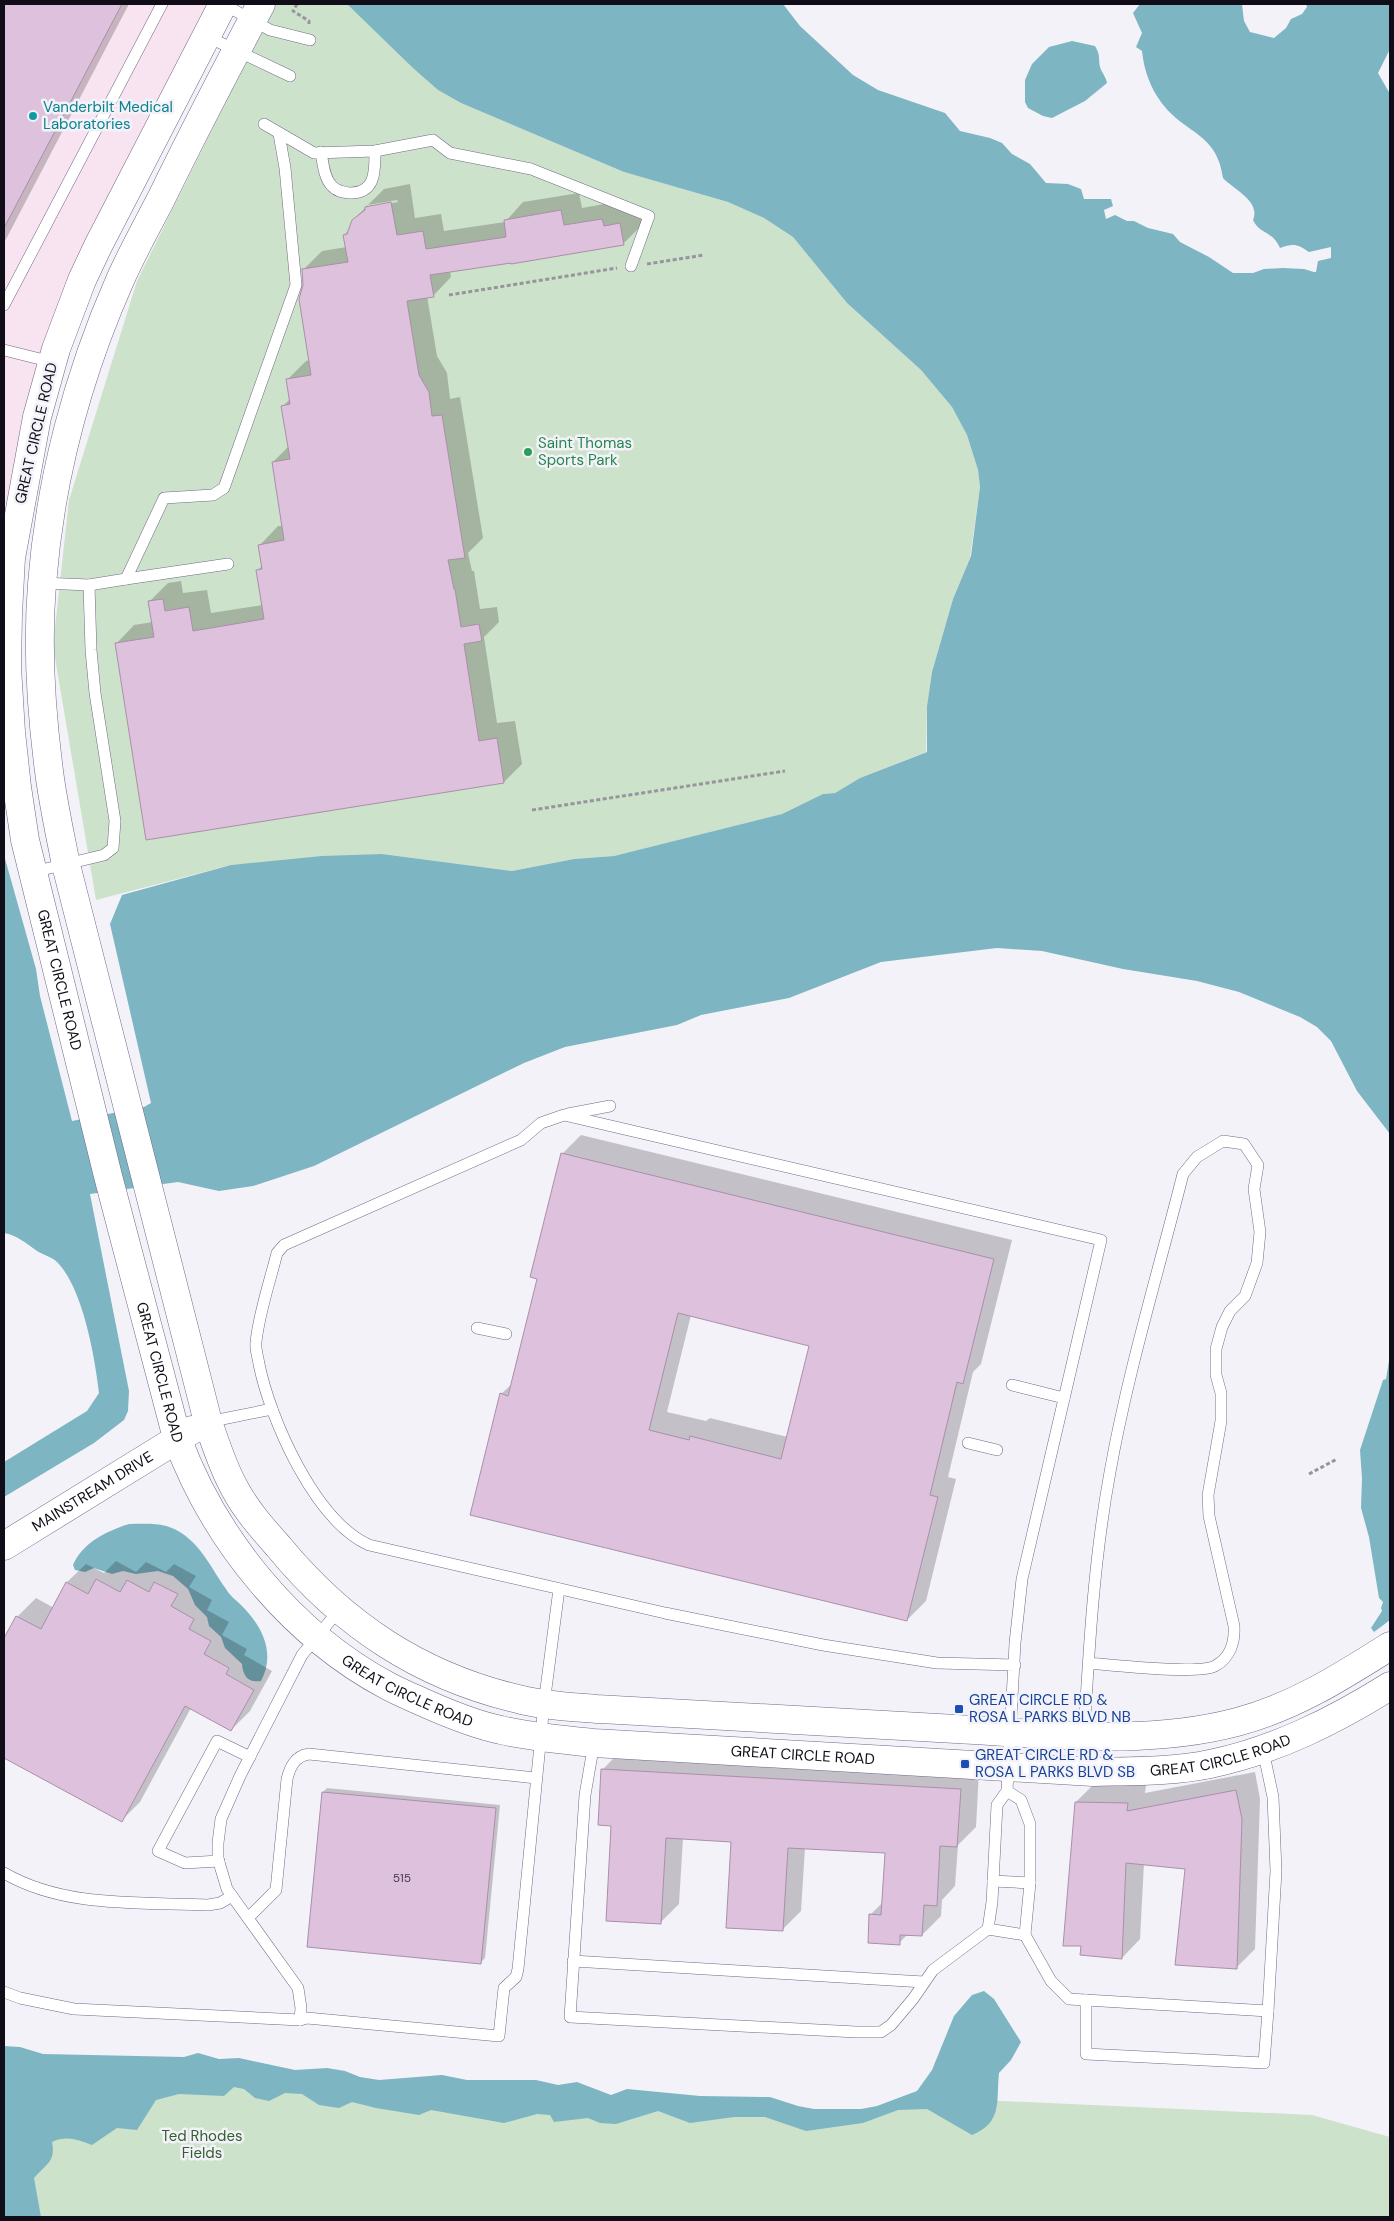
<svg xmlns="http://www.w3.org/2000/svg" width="1394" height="2221" font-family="'DM Sans',sans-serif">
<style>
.industrial{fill:#f8e3f1}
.green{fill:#cde2ca}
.water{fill:#7db5c3}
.shadow{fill:#0003;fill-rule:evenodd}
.building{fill:#dec1dc;stroke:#aa8fa8;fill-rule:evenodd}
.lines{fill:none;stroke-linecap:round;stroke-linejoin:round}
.service-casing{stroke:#726887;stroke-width:12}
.tertiary-casing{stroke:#726887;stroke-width:29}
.path{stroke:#97949d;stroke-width:3;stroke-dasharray:4 2.5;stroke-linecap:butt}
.service{stroke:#fff;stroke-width:11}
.tertiary{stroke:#fff;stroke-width:28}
.culture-dot{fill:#0f9aa8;stroke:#f4f2f9;stroke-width:2}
.leisure-dot{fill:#2e9e5b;stroke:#f4f2f9;stroke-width:2}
.transit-dot{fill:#1a4fb4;stroke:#f4f2f9;stroke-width:2}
.labels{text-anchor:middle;stroke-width:5;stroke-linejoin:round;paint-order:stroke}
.number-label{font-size:12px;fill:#443949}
.culture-label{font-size:15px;fill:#0d838f;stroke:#f4f2f9;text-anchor:start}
.street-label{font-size:15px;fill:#100c18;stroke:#f4f2f9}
.leisure-label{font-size:15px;fill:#27864d;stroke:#f4f2f9;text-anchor:start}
.transit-label{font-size:15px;fill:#164399;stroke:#f4f2f9;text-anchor:start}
.park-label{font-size:15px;fill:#335f2f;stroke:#f4f2f9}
</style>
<rect width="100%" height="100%" fill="#f4f2f9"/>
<path class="industrial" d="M4 4H210L108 203 4 544Z"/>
<g class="green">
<path d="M274 4H347L438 90 461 103 624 172 728 202 764 218 793 237 847 303 921 370 952 407 967 435 978 470 980 487 970 558 953 599 932 672 927 706 926 752 860 778 835 793 823 794 782 814 614 856 574 859 512 871 382 854 231 865 96 900 53 646 69 500 137 281Z"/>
<path d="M4 2072 530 2093 817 2120 938 2098 1312 2115 1390 2137V2217H4Z"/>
</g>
<g class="water">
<path d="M347 4H783L800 26 853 75 878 90 945 113 960 131 990 138 1002 143 1012 154 1030 164 1046 183 1068 184 1081 189 1084 199H1111L1113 206 1104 210 1106 219 1115 215 1127 221H1134L1148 228 1173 234 1180 242 1209 257 1233 273H1253L1264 269 1283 268 1304 269 1314 272H1316L1318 261 1331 258V247L1309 252C1298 244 1293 243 1280 248 1272 230 1260 235 1253 220 1261 201 1234 190 1223 178 1217 132 1184 134 1161 102 1150 87 1144 70 1142 51L1136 47 1142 33 1133 13 1140 4H1242L1244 21 1250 32 1274 38 1286 28 1291 19 1302 14 1307 7 1306 4H1390V49L1378 73 1390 94V1134L1357 1091 1331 1041 1317 1027 1300 1017 1239 992 1197 981 1123 969 1042 951 997 948 881 962 789 998 701 1015 677 1025 565 1047 524 1063 314 1166 253 1186 219 1191 178 1182 90 1194 129 1391 128 1411 124 1420 94 1443 4 1497V1462L87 1411 99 1393C95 1358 83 1288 57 1262 52 1257 44 1255 37 1251 27 1244 17 1235 4 1233V855L36 969 40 996 72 1121 144 1107 151 1103 110 924 122 895 231 865 322 856 382 854 512 871 574 859 614 856 782 814 823 794 835 793 860 778 927 752V706L932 672 953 599 971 556 980 487 978 470 967 435 952 407 921 370 847 303 793 237 764 218 728 202 624 172 461 103 438 90 413 68Z"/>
<path d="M1072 41 1095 46C1101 56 1098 58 1100 67 1102 73 1106 77 1107 83L1085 101 1052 118 1043 116 1028 108 1025 102V80L1032 64 1049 47Z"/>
<path d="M1390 1355V1620L1374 1632 1371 1628 1382 1611 1381 1608 1383 1602 1379 1598 1369 1537 1361 1508 1362 1478 1360 1450 1383 1380 1386 1379Z"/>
<path d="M129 1524C146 1524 163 1522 178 1531 201 1544 211 1568 226 1589 230 1596 236 1600 242 1606 262 1626 276 1653 261 1681 248 1683 243 1676 242 1664L225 1648 221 1637 209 1626 207 1617 195 1605 188 1589 173 1576 158 1571 136 1574 123 1571 112 1574 94 1568 85 1572 75 1570 73 1565C83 1542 107 1531 129 1524Z"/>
<path d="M984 1991 994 1999 1021 2042 1011 2060 999 2073C996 2102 1003 2122 972 2135L927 2109 898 2110 863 2123 806 2131 765 2117H734L690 2123 658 2111 616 2124 600 2123 588 2118 554 2122 550 2115 537 2114 504 2123 431 2110 419 2115 376 2108 352 2102 339 2108 319 2105 302 2094 285 2093 269 2101 255 2098 244 2089 234 2087 224 2096 179 2094 156 2100 137 2130 117 2128 92 2145C78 2140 67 2135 52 2142 56 2162 46 2164 34 2178L41 2217H4V2046L20 2047 43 2054 184 2057 198 2053 219 2059 239 2058 295 2070 327 2068 345 2071 360 2077 379 2080 442 2075 467 2080H536L558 2085 577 2082 611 2095 627 2089 700 2096 770 2097 798 2106 814 2109H861L877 2106 917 2091 932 2070 954 2016 972 1995Z"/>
</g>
<g class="shadow">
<path d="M4 4H129L4 243Z"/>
<path d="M410 184 415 218 441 214 444 231 505 222 523 202 579 193 582 208 621 201 622 209 639 206 642 225 623 244 450 271 451 277 433 296H427L437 356 447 373 450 399 460 397 483 538 468 553 472 571H474L480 609 497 607 499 622 484 637 497 723 515 721 522 764 504 782 116 644 134 625 153 622 150 601 168 583 181 581 183 593 207 590 211 613 263 605 257 571 263 565 260 545 278 526H283L273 462 289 446 283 406 290 399 287 380 306 361 310 360 303 270 322 251 347 247 344 235 350 229 353 220 384 189ZM397 200 398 202 368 207V205Z"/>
<path d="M581 1135 1012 1240 981 1364 973 1372 948 1477 956 1479 926 1601 907 1620 501 1394 513 1383 538 1278 562 1154ZM691 1315 811 1345 788 1437 710 1418 706 1421 667 1412Z"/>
<path d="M116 1561 136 1572 146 1562 166 1572 174 1564 196 1576 189 1587 212 1600 207 1610 229 1622 222 1635 247 1649 244 1655 272 1671 250 1711 231 1730 191 1708 140 1802 121 1821 4 1757V1641L17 1617 36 1598 54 1608 67 1582 86 1564 104 1573Z"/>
<path d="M621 1751 979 1771 976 1827 958 1845 955 1886 942 1900 941 1916 922 1935 908 1934 899 1943 870 1915 883 1902 886 1852 805 1848 801 1911 782 1930 733 1841 683 1838 679 1904 660 1923 612 1825 602 1770Z"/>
<path d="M1255 1772 1260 1799 1255 1949 1236 1968 1186 1868 1144 1863 1140 1939 1122 1958 1076 1802 1095 1783 1146 1785 1145 1793Z"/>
<path d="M327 1788 500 1805 485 1958 481 1962 308 1946 323 1792Z"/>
</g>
<g class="building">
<path d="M4 4H122L4 228Z"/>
<path d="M391 202 397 235 423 231 426 249 506 237 504 220 561 210 564 225 602 219 604 226 620 223 624 245 511 264V263L430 275 434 297 407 301 419 375 429 392 432 416 442 415 465 558 448 560 454 589H455L461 627 479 624 482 641 464 644 479 741 497 738 504 783 146 840 115 643 154 637 148 601 163 599 165 611 189 607 193 631 264 619 256 570 262 569 258 545 284 540 272 462 290 459 281 406 290 404 286 379 311 375 299 299 303 285 302 269 348 262 343 235 347 234 352 220 365 210V207Z"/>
<path d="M561 1153 994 1259 963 1384 957 1382 930 1495 938 1497 907 1621 470 1515 500 1393 508 1396 537 1279 530 1277ZM678 1313 809 1346 781 1459 690 1436 689 1440 649 1430Z"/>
<path d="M96 1579 120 1592 127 1580 149 1592 154 1582 178 1594 171 1606 194 1619 189 1629 211 1641 204 1654 229 1668 226 1674 254 1690 231 1731 185 1706 122 1822 4 1758V1638L16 1616 41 1629 66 1582 88 1594Z"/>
<path d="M601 1769 961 1789 957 1847 940 1846 937 1906 924 1905 922 1936 900 1935V1945L868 1943 869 1914 881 1915 885 1853 788 1848 783 1931 726 1928 731 1842 666 1838 661 1924 606 1921 611 1826 598 1825Z"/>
<path d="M1236 1790 1242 1819 1237 1969 1175 1965 1185 1869 1126 1863 1122 1959 1080 1955 1081 1946H1063L1075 1802 1128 1803 1127 1811Z"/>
<path d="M322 1792 496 1808 481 1964 307 1947Z"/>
</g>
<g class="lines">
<defs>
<g id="service">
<path d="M223 4 270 30 310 40"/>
<path d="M206 36 290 76"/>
<path d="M264 124 314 153 375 151 433 140 450 153 531 169 649 216 631 266"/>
<path d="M321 152C323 163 324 178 332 186 336 191 342 192 349 193 376 194 375 171 375 151"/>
<path d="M4 305 162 4"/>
<path d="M4 350 52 362"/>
<path d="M126 579 228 564"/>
<path d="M42 583 89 585 126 579 164 498 213 495 224 488 296 285 285 168 279 134"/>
<path d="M33 872 104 855 113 848 115 821 95 693 91 650 89 585"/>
<path d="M568 1114 610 1106"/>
<path d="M477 1328 506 1334"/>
<path d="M1012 1385 1064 1398"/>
<path d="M208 1422 272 1409"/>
<path d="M968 1443 997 1450"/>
<path d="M1084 1735C1089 1647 1094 1559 1110 1472 1128 1371 1158 1273 1183 1174L1197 1157 1223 1141 1244 1144 1258 1165 1254 1189 1260 1232 1257 1263 1245 1296 1230 1311 1222 1327 1216 1349V1375L1221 1393V1421L1208 1495 1209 1516 1234 1626C1235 1642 1230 1658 1215 1666 1198 1675 1112 1665 1088 1663"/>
<path d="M594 1743 585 1795 570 2017 856 2032H881L891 2025 913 1999 933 1970 988 1929 992 1902 997 1805 1007 1791 1015 1643 1022 1579 1101 1240 564 1115 541 1123 521 1140 284 1245 277 1253C270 1281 259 1313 256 1342 255 1349 258 1357 259 1364 270 1419 315 1521 369 1545L665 1613 823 1645 937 1663 1015 1665"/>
<path d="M1007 1791 1021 1800 1030 1824V1883L1025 1935 1051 1981 1069 1999 1268 2011 1276 1871 1273 1797 1263 1750"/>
<path d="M219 1861 185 1863 158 1851 217 1741 250 1757"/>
<path d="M4 1873C64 1908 140 1902 208 1905L220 1903 232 1896"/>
<path d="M993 1881 1030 1883"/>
<path d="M248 1918 276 1890 287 1779C290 1767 295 1756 309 1754L536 1778"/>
<path d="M988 1929 1025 1935"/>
<path d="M573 1961 924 1982"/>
<path d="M4 1992 20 1998 74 2009 300 2020 307 2018 499 2036 504 1988 516 1977 518 1969 544 1704 559 1589"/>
<path d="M1086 2000V2054L1264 2063 1268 2011"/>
<path d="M300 2020 301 2008 298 1988 227 1889 218 1859V1843L221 1819 240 1776 302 1655 339 1610"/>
</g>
<g id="tertiary">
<path id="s1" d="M223 4 98 246 82 280 56 349 37 417 11 558 8 614 7 667 11 732 17 787 25 840 108 1176 177 1438C214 1539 292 1635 388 1686 401 1693 416 1699 429 1705 452 1715 476 1725 501 1730 531 1737 563 1740 594 1743L1093 1772C1131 1771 1172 1772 1210 1764 1276 1750 1334 1721 1390 1686"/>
<path d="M261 4C227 68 193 133 161 199 147 226 132 253 120 280 78 375 50 480 42 584 37 645 41 710 49 771 53 803 60 834 66 865L208 1422C216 1445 223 1468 235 1489 246 1510 262 1528 278 1546 343 1625 421 1677 522 1700 547 1706 572 1707 597 1709 717 1715 837 1722 956 1729 1049 1734 1146 1746 1237 1722 1294 1707 1341 1677 1390 1646"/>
<path id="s2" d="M4 1546 192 1430"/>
</g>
</defs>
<use href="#service" class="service-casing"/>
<use href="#tertiary" class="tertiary-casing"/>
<g class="path">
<path d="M297 4 293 11 309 21V24"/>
<path d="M647 264 704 255"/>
<path d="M449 295 617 268"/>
<path d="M532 810 785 771"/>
<path d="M1309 1474 1337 1459"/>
</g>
<use href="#service" class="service"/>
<use href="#tertiary" class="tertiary"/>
</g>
<circle class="culture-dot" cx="33" cy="116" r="5"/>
<circle class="leisure-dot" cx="528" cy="452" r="5"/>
<g class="transit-dot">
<rect x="954" y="1704" width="10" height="10" rx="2.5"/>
<rect x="960" y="1759" width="10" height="10" rx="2.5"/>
</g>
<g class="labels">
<g class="number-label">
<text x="402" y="1882">515</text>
</g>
<g class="culture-label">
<text x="43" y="112">Vanderbilt Medical<tspan x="43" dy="17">Laboratories</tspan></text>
</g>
<g class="street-label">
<text transform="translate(36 433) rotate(-77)" y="5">GREAT CIRCLE ROAD</text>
<text dy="5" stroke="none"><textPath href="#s1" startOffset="1025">GREAT CIRCLE ROAD</textPath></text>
<text dy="5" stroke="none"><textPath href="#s1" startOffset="1430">GREAT CIRCLE ROAD</textPath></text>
<text dy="5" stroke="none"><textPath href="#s2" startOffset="104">MAINSTREAM DRIVE</textPath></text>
<text dy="5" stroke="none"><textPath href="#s1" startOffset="1850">GREAT CIRCLE ROAD</textPath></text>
<text dy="5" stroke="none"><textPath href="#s1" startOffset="2255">GREAT CIRCLE ROAD</textPath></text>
<text dy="5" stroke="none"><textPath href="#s1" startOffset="2675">GREAT CIRCLE ROAD</textPath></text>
</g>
<g class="leisure-label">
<text x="538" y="448">Saint Thomas<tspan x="538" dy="17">Sports Park</tspan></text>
</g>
<g class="transit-label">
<text x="969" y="1705">GREAT CIRCLE RD &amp;<tspan x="969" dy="17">ROSA L PARKS BLVD NB</tspan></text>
<text x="975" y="1760">GREAT CIRCLE RD &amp;<tspan x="975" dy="17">ROSA L PARKS BLVD SB</tspan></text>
</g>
<g class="park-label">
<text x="202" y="2141">Ted Rhodes<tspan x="202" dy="17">Fields</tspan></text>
</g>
</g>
<rect width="1394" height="2221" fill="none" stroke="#100c18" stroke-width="10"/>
</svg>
